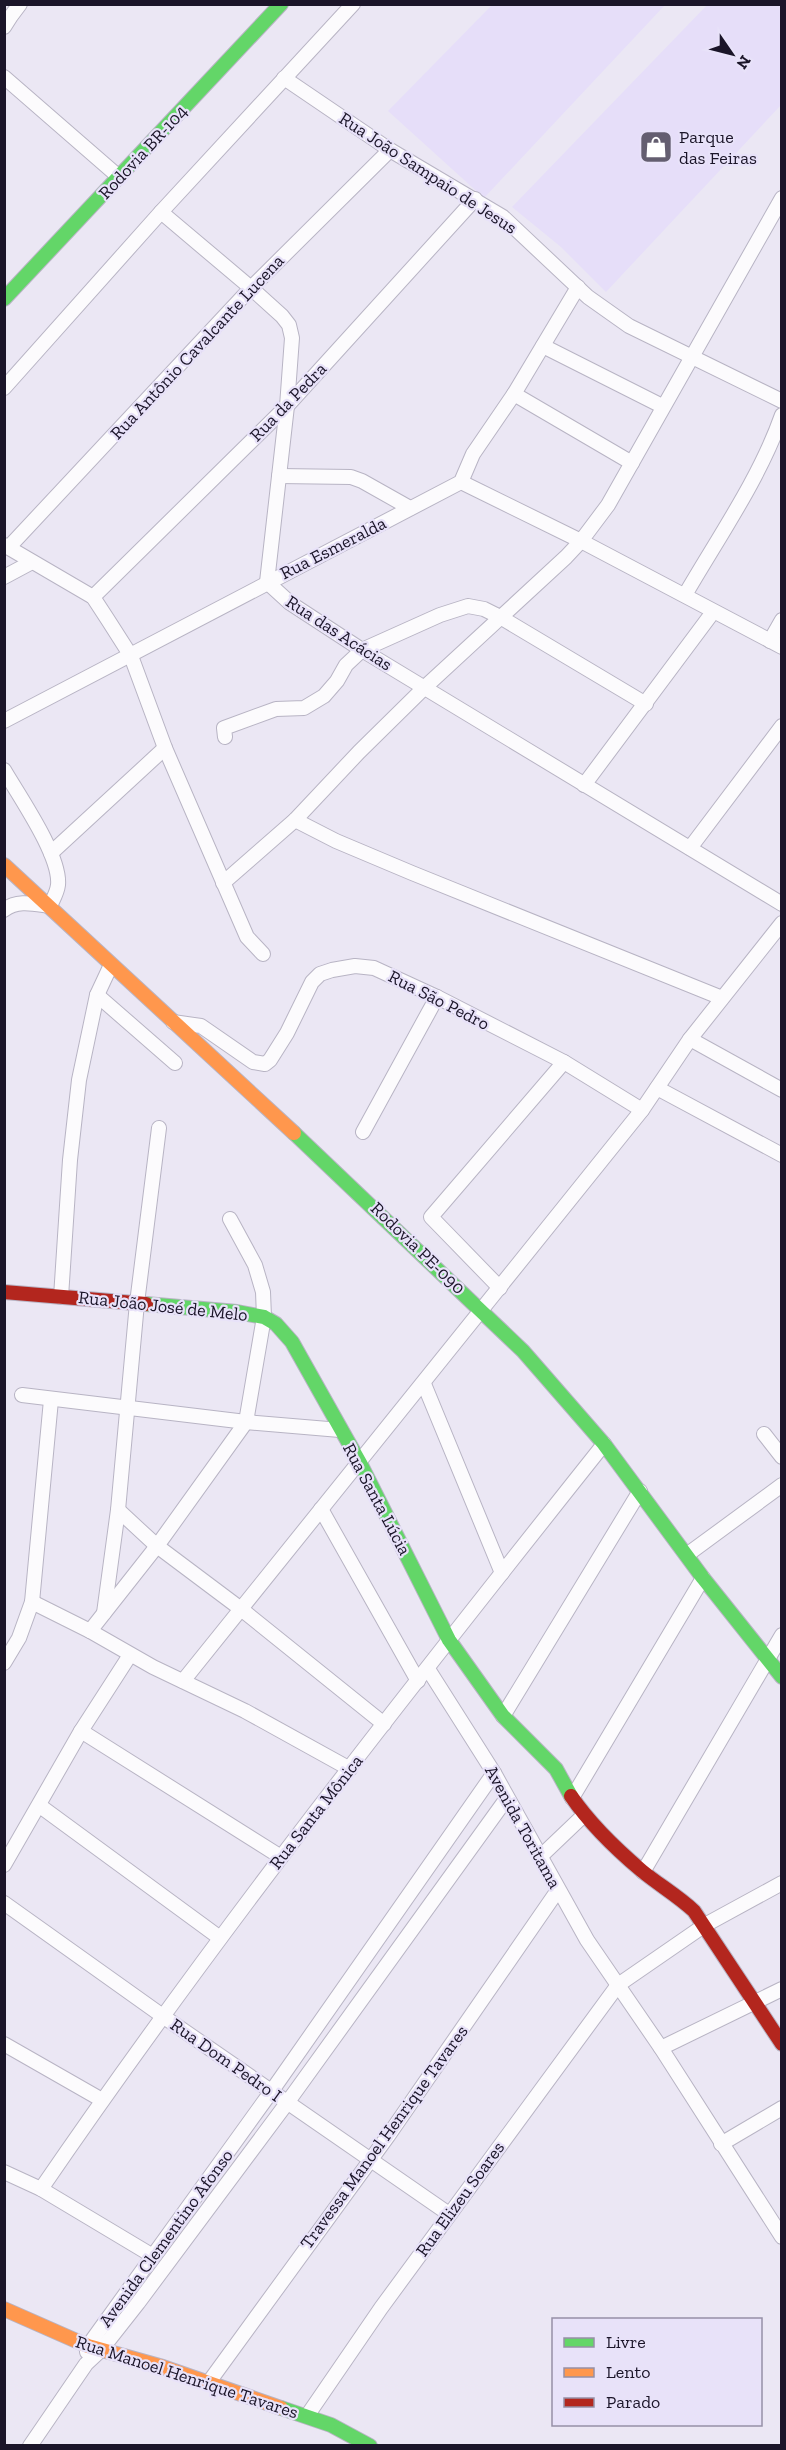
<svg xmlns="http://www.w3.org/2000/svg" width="786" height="2450" font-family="'Zilla Slab',serif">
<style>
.built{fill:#e6def9}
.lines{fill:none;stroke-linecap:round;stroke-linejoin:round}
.street-casing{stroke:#b8b4c4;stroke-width:16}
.fast-casing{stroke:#b8b4c4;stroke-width:16}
.slow-casing{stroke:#b8b4c4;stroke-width:16}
.jam-casing{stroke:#b8b4c4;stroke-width:16}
.street{stroke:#fcfbfd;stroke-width:14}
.fast{stroke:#63d668;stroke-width:14}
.slow{stroke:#ff974d;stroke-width:14}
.jam{stroke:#b3261e;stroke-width:14}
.labels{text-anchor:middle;stroke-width:4.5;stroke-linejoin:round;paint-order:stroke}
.poi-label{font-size:18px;fill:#1b1529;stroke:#e8e2f9;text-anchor:start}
.street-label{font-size:18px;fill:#1b1529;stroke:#e8e2f9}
</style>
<rect width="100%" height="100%" fill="#ebe7f4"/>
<g class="built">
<path d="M708 4 781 5V105L606 292 561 247 512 207Z"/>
<path d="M492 5H665L484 198 388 111Z"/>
</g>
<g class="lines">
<defs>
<g id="street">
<path d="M4 27 11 16 20 4"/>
<path d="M4 77 119 177"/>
<path d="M284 78 390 150 503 217 588 297 629 326 782 401"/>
<path d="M161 212 251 288 282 316 289 325 292 338 287 406 267 582 290 603 362 650 782 904"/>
<path d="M543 346 662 406"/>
<path d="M4 388 161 212 353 4"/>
<path d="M514 394 632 463"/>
<path d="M279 476 351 477 362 481 410 508"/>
<path d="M461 482 581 541 782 647"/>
<path d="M4 545 93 597 108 620 131 656 165 748 247 937 263 954"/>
<path d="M9 547 251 288 390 150"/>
<path d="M4 577 32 562"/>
<path d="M685 595C718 538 760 478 782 415"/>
<path d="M93 597 287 406 475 199"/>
<path d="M770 641 782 620"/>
<path d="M4 721 461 482 473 454 514 394 578 287"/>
<path d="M225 737 224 728 276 709 304 708 324 696 337 681 346 665 362 650 440 615 468 606 484 609 500 617 646 704"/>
<path d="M4 770C19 796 61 856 58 885 57 893 53 899 50 906 35 904 17 899 4 910"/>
<path d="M584 785 713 612"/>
<path d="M295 820 336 841 412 873 722 998"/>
<path d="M690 848 782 726"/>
<path d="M51 853 165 748"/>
<path d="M223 883 295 820 359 752 424 688 566 557 581 541 608 505 782 198"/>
<path d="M97 995 175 1063"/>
<path d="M173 1022 201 1026 253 1062 265 1064 270 1060 287 1033 312 982 320 974 332 970 355 966 374 968 437 997 564 1062 642 1110"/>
<path d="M690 1039 782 1090"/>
<path d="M657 1088 782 1155"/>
<path d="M363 1132 437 997"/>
<path d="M500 1288 431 1217 564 1062"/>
<path d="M61 1297 70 1160 79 1080 97 995 111 965"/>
<path d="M424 1384 502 1573"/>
<path d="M22 1395 246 1422 340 1430"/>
<path d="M764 1434 782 1457"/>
<path d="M321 1509 418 1681"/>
<path d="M118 1510 157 1546 241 1609 384 1724"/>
<path d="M688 1554 782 1485"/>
<path d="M32 1602 90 1631 153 1667 245 1711 350 1769"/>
<path d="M104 1613 118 1510 137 1303 159 1128"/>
<path d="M90 1631 157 1546 246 1422 264 1317 263 1292 255 1265 230 1219"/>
<path d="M4 1663 19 1638 32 1602 51 1400"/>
<path d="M428 1669 494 1773 587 1940 661 2048 782 2237"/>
<path d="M183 1681 642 1110 690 1039 782 923"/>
<path d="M503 1716 640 1491"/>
<path d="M81 1731 281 1857"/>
<path d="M572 1798 703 1578"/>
<path d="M40 1806 220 1938"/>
<path d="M541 1856 584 1815"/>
<path d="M4 1865 81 1731 130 1655"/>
<path d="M643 1872 782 1635"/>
<path d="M4 1903 164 2017 449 2214"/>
<path d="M4 2044 102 2100"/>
<path d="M661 2048 782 1989"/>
<path d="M721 2144 782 2108"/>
<path d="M4 2172 41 2189 153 2256"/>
<path d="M41 2189C217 1932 410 1688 604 1444"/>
<path d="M87 2352 88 2346 271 2092 494 1773"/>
<path d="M209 2382 388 2136 558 1890"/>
<path d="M307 2416 381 2308 618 1985 705 1925 782 1883"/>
<path d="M30 2446 86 2364 101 2350 138 2303 287 2103 507 1798"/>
</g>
<g id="fast">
<path d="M4 299 281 4"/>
<path d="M294 1133 523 1351 604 1444 703 1578 782 1677"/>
<path d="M146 1304 237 1312 264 1317 276 1324 292 1342 360 1463 449 1640 503 1716 556 1769 571 1796"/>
<path d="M281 2408 331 2425 370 2446"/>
</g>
<g id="slow">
<path d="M4 865 294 1133"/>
<path d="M4 2309 88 2346 163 2367 281 2408"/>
</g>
<g id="jam">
<path d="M4 1292 146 1304"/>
<path d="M571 1796C590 1824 616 1849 642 1871 659 1885 678 1896 694 1911L782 2044"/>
</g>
</defs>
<use href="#street" class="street-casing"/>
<use href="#fast" class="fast-casing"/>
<use href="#slow" class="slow-casing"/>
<use href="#jam" class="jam-casing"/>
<use href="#street" class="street"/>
<use href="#fast" class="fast"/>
<use href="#slow" class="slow"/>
<use href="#jam" class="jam"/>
</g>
<defs>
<symbol id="shop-square" viewBox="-11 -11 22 22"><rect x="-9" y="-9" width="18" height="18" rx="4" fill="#645e70" stroke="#e8e2f9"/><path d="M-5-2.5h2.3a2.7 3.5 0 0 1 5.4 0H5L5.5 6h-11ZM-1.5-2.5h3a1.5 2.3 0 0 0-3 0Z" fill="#fff"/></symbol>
</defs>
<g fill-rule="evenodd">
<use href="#shop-square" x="637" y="128" width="38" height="38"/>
</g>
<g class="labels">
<g class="poi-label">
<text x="679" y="143">Parque<tspan x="679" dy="21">das Feiras</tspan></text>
</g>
<g class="street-label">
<text transform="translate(143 152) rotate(-47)" y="6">Rodovia BR-104</text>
<text transform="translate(428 173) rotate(33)" y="6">Rua João Sampaio de Jesus</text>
<text transform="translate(197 347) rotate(-47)" y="6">Rua Antônio Cavalcante Lucena</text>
<text transform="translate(288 402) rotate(-46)" y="6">Rua da Pedra</text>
<text transform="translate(333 548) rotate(-27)" y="6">Rua Esmeralda</text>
<text transform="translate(339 633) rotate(33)" y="6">Rua das Acácias</text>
<text transform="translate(439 1000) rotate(27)" y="6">Rua São Pedro</text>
<text transform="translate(418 1248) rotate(44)" y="6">Rodovia PE-090</text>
<text transform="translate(163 1306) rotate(6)" y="6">Rua João José de Melo</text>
<text transform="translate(377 1499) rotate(62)" y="6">Rua Santa Lúcia</text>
<text transform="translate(316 1812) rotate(-52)" y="6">Rua Santa Mônica</text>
<text transform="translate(523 1827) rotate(61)" y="6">Avenida Toritama</text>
<text transform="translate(226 2060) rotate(35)" y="6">Rua Dom Pedro I</text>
<text transform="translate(384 2137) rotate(-54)" y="6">Travessa Manoel Henrique Tavares</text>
<text transform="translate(460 2199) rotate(-54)" y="6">Rua Elizeu Soares</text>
<text transform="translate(166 2238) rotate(-54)" y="6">Avenida Clementino Afonso</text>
<text transform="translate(187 2377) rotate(18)" y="6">Rua Manoel Henrique Tavares</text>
</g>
</g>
<rect width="786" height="2450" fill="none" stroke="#1b1529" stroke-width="12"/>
<rect x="552" y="2318" width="210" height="108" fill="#e8e2f9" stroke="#9690a6" stroke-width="1.5"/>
<rect x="564" y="2338" width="30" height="9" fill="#63d668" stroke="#9690a6" stroke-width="1.5"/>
<text x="606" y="2348" font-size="18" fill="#1b1529">Livre</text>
<rect x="564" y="2368" width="30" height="9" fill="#ff974d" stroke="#9690a6" stroke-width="1.5"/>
<text x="606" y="2378" font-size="18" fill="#1b1529">Lento</text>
<rect x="564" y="2398" width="30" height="9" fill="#b3261e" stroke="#9690a6" stroke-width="1.5"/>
<text x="606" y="2408" font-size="18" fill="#1b1529">Parado</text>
<g transform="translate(732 54) rotate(125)" stroke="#e8e2f9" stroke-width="4.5" paint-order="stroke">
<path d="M0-4.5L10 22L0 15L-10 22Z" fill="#1b1529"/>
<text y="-9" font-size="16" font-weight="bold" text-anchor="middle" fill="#1b1529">N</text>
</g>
</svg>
